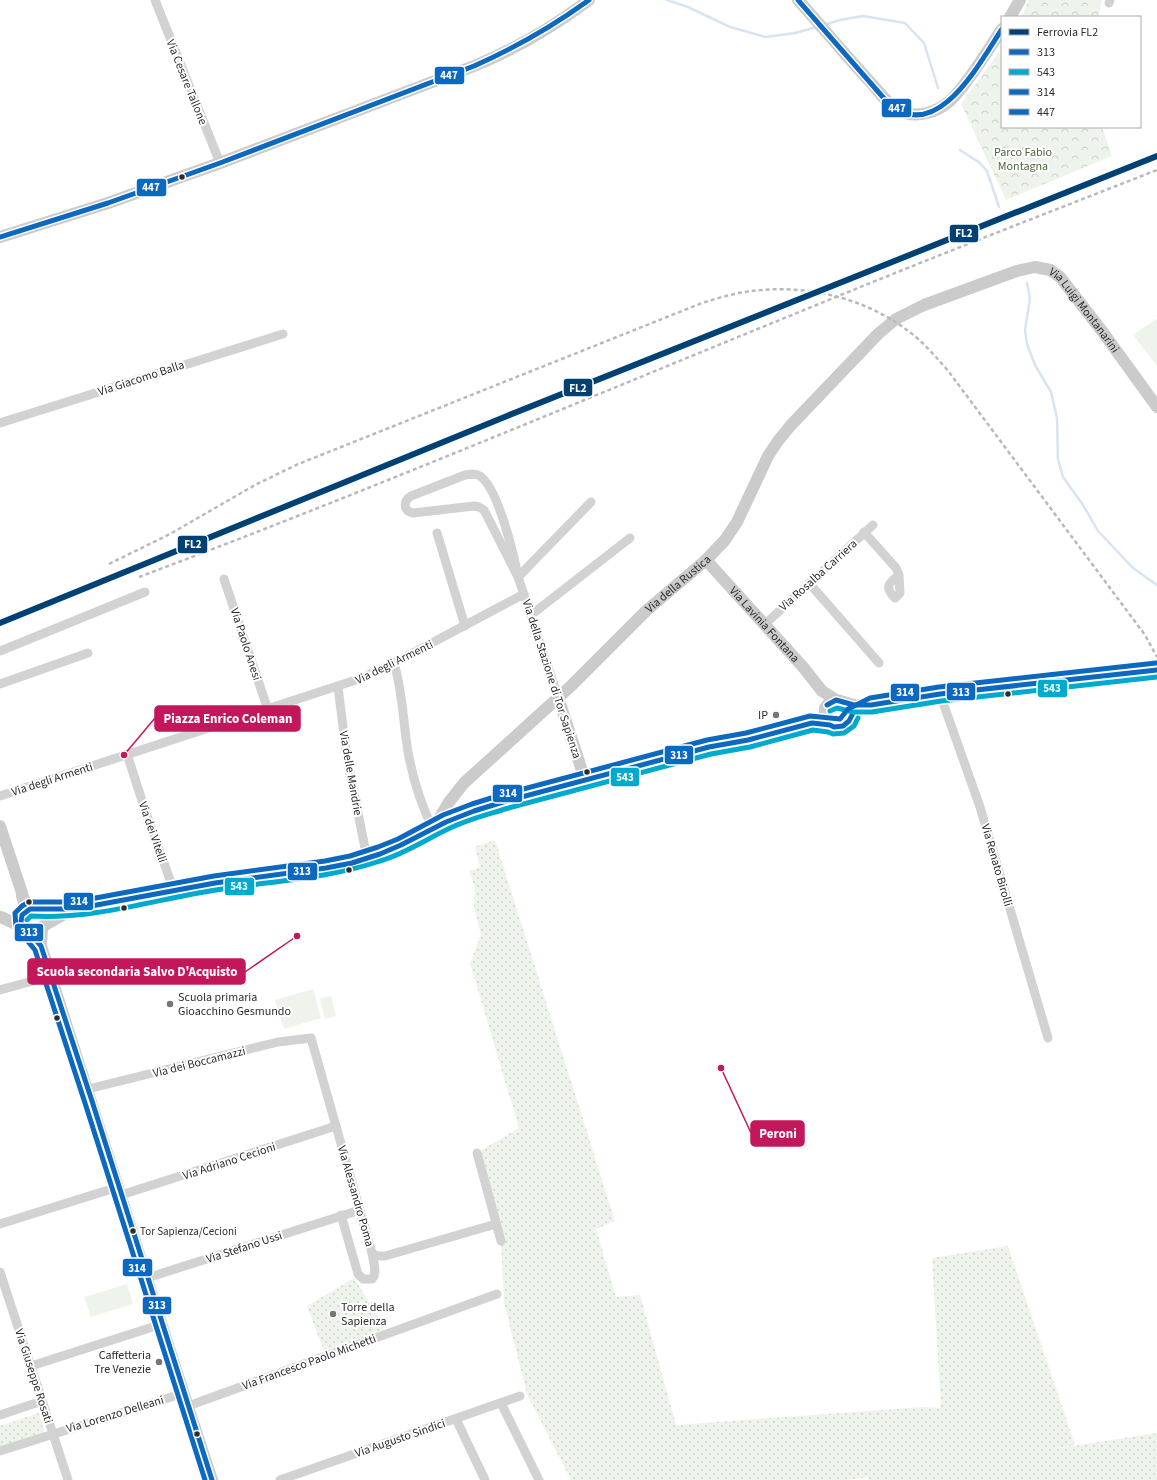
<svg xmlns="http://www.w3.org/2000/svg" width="1157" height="1480" font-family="'Source Sans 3',sans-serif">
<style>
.grass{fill:url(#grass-dots)}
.park{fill:url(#park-crowns)}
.pitch{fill:#eef4eb}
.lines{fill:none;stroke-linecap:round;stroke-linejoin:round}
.stream{stroke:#d7e4f1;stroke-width:2.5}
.street{stroke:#d2d2d2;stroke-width:9}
.secondary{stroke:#cbcbcb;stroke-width:12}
.rail{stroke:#b9b9b9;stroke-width:2.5;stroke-dasharray:4 3;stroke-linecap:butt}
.bus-1-casing{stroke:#fff;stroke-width:8}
.bus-2-casing{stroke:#fff;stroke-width:8}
.bus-3-casing{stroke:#fff;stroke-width:8}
.bus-4-casing{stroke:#fff;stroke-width:8}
.bus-1{stroke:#0c69bf;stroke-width:5}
.bus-2{stroke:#00a9ce;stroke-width:5}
.bus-3{stroke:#0c69bf;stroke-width:5}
.bus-4{stroke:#0c69bf;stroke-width:5}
.rail-1-casing{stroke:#fff;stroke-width:9}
.rail-1{stroke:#004174;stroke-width:6}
.bus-dot{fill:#2d2d2d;stroke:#fff;stroke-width:1.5}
.poi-dot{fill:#767676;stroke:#fff;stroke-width:1.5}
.labels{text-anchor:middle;stroke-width:4;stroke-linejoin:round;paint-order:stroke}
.bus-label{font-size:11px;fill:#2d2d2d;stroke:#fff;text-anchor:start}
.street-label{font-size:12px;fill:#2d2d2d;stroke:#fff}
.park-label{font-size:12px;fill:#4a693a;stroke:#fff}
.poi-label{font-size:12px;fill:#2d2d2d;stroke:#fff;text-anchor:end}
.leader{fill:none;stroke:#c2185b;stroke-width:1.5}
.callout-dot{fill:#c2185b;stroke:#fff;stroke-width:1.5}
.callout{fill:#c2185b;stroke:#c2185b;stroke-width:1.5}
.callout-label{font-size:13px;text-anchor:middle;font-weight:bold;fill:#fff}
.line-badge{stroke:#fff;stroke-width:1.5}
.badge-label{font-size:11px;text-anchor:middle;font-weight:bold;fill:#fff}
</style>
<defs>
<pattern id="grass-dots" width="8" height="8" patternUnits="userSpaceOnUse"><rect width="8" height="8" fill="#eef4eb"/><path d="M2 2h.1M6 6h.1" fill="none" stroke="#ccd2ca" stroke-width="1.8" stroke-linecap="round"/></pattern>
<pattern id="park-crowns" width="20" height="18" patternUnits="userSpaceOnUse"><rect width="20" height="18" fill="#eef4eb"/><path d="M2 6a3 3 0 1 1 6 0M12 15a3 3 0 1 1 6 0" fill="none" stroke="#ccd2ca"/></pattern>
</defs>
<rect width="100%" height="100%" fill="#fff"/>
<g class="grass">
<path d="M495 840 615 1221 596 1229 616 1297 640 1295 676 1425 923 1407 941 1408 932 1258 1008 1246 1075 1445 1054 1449 1157 1433V1480H869L868 1477 848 1480H571L527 1394 504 1303 501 1241 477 1153 519 1128 470 963 481 935 474 907 475 888 469 871 480 867 475 847Z"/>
<path d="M354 1278 380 1319 384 1330 324 1351 307 1306Z"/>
<path d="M39 1413 45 1434 0 1449V1426Z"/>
</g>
<g class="park">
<path d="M1029 0H1102L1098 17H1021Z"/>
<path d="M1002 48V127H1102L1112 156 1006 200 961 104Z"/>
</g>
<g class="pitch">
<path d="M1156 319 1157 320V366L1133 335Z"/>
<path d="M313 989 321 1018 284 1029 275 1000Z"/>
<path d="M331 996 336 1016 325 1019 320 998Z"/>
<path d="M127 1284 133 1304 91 1317 84 1297Z"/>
</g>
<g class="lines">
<g class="stream">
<path d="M667 0 688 7 730 27 766 37 795 33 817 27"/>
<path d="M824 25 840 20 863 16 905 23 924 43 938 88"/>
<path d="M960 150 980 163 987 171 999 207"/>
<path d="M1027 283 1030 299 1025 330 1027 344 1035 365 1051 392 1057 418 1058 459 1063 477 1083 505 1098 531 1133 568 1157 585"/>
</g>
<g class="street">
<path d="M155 0 220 163"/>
<path d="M1109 3 1110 0"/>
<path d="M0 423 283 334"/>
<path d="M864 532 896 568 899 575 900 593 895 598C884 587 888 584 899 575"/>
<path d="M437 533 465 626"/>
<path d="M518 577C514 555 498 488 480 476 475 473 470 474 465 475L411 496C403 501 403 511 413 513L474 506 479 507 484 510 518 577 558 697"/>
<path d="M518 577 591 502"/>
<path d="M224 579 268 710"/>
<path d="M809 583 879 663"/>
<path d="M531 615 630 538"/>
<path d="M764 625 873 525"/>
<path d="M0 651 145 592"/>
<path d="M394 663C403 693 403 722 408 752 413 779 421 805 433 829"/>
<path d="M0 684 88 653"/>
<path d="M338 687 347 758 367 858"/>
<path d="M940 694 980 807 1048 1038"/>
<path d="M127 754 146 813 174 891"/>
<path d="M0 796 359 679 394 663 524 594"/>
<path d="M0 990 51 976"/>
<path d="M88 1089 278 1042 311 1038 372 1253C373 1261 378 1273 372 1279H363L358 1274 341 1215"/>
<path d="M477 1153 501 1241"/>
<path d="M121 1195 336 1126"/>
<path d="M0 1224 118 1187"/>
<path d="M372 1253 377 1256H385L496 1224"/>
<path d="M0 1272 68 1480"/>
<path d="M147 1278 360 1210"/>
<path d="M31 1366 162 1324"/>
<path d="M501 1403 539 1480"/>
<path d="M188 1406 497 1294"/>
<path d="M0 1415 42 1401"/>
<path d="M456 1419 485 1480"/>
<path d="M0 1451 184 1393"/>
<path d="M280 1480 520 1396"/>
</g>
<g class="secondary">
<path d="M798 0C823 28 847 57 872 84 880 93 889 106 900 111 917 119 938 112 951 100 969 82 988 50 1002 29"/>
<path d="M1010 17 1020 0"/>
<path d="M0 237 108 203 220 163 474 66C516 49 553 27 589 0"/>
<path id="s1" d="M706 560 803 667 822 691 836 700"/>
<path d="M558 697 585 780"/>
<path d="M830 725 825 718V708C834 694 842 703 854 705 863 707 873 705 881 703 972 688 1065 679 1157 670"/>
<path d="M0 826 22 893 24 904V913"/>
<path id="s2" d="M433 829 449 802 464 783 571 686 647 610 706 560 725 540 737 522 768 456 778 441 791 425 878 334 896 319 924 305 1017 271 1035 267 1050 270 1060 277 1102 331 1157 407"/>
<path d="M22 896 26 902 38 909H75L215 883 344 864 380 854 401 845 446 822 474 811 503 802C572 784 640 764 709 747 742 739 776 734 809 724 821 720 833 730 845 725 855 720 852 709 846 703"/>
<path d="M1 917 28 930 41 946"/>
<path d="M43 926 68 912"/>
<path d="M42 927 41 946C99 1124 153 1303 212 1480"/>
</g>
<g class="rail">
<path d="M109 564 170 534 255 485 296 465 702 303C718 298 735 293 752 291 808 284 866 298 911 333 925 344 937 358 949 372L1145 635 1157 657"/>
<path d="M139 577C366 492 590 397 814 306 928 259 1042 215 1157 170"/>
</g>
<defs>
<g id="bus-1">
<path d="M827 705 836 700 854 705H871L940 694 1157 670"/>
<path d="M212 1480 92 1101 41 946C38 942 22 925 21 922 21 920 22 917 22 915L30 909H75L215 883 326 868 352 863 380 854 401 845 446 822 474 811 503 802 709 747 748 740 812 723 830 725 834 727 843 726 849 721 852 715"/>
</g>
<g id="bus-2">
<path d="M830 711 837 708 853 712H872L941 701 1157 677"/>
<path d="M27 920 31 916C92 920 157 899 216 890 271 881 327 879 380 861 404 854 425 840 448 829 466 820 486 815 505 809L711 754 750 747 813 730 828 732 833 734 844 733 854 726 858 718"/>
</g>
<path id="bus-3" d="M205 1480 85 1103 35 950 16 927 15 913 22 906 29 902H74L214 876 325 861 350 856 378 847 398 839 443 815 472 804 501 795 707 740 746 733 810 716 840 719 848 709 870 698 939 687 1156 663"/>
<g id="bus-4">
<path d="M798 0 888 103C937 146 980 62 1002 29"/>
<path d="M0 237 108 203 220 163 474 66C515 48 553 26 589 0"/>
</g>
</defs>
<use href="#bus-1" class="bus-1-casing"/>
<use href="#bus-2" class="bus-2-casing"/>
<use href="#bus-3" class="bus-3-casing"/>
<use href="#bus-4" class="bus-4-casing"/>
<use href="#bus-1" class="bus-1"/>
<use href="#bus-2" class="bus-2"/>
<use href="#bus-3" class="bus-3"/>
<use href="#bus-4" class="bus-4"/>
<defs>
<path id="rail-1" d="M0 623 507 416 1157 156"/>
</defs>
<use href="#rail-1" class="rail-1-casing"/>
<use href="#rail-1" class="rail-1"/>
</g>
<g class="bus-dot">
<circle cx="182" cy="177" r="3.5"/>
<circle cx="1008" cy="694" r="3.5"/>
<circle cx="587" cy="772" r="3.5"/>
<circle cx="349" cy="870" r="3.5"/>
<circle cx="29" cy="902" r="3.5"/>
<circle cx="124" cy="908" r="3.5"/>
<circle cx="57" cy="1018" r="3.5"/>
<circle cx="133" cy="1231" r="3.5"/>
<circle cx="197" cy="1434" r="3.5"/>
</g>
<g class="poi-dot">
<circle cx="776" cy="715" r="4"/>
<circle cx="170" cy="1004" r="4"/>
<circle cx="333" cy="1314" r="4"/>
<circle cx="159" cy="1362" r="4"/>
</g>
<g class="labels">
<g class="bus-label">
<text x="140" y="1235">Tor Sapienza/Cecioni</text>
</g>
<g class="street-label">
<text transform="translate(187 82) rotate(68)" y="4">Via Cesare Tallone</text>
<text dy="4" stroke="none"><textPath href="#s2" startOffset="912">Via Luigi Montanarini</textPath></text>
<text transform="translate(141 378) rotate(-18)" y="4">Via Giacomo Balla</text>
<text transform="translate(818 575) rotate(-42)" y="4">Via Rosalba Carriera</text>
<text dy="4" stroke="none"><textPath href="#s2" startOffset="348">Via della Rustica</textPath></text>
<text dy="4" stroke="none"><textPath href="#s1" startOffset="87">Via Lavinia Fontana</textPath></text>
<text transform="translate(246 644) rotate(72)" y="4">Via Paolo Anesi</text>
<text transform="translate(394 662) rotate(-26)" y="4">Via degli Armenti</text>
<text transform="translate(552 679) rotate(72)" y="4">Via della Stazione di Tor Sapienza</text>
<text transform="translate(351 773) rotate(80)" y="4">Via delle Mandrie</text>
<text transform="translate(52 779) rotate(-18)" y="4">Via degli Armenti</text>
<text transform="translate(153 832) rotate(71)" y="4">Via dei Vitelli</text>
<text transform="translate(997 865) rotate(74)" y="4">Via Renato Birolli</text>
<text transform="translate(199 1062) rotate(-14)" y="4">Via dei Boccamazzi</text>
<text transform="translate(229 1161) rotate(-18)" y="4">Via Adriano Cecioni</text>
<text transform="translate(356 1196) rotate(74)" y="4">Via Alessandro Poma</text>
<text transform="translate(244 1247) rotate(-18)" y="4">Via Stefano Ussi</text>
<text transform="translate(309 1362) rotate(-20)" y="4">Via Francesco Paolo Michetti</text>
<text transform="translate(34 1376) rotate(72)" y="4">Via Giuseppe Rosati</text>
<text transform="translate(115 1414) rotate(-17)" y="4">Via Lorenzo Delleani</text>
<text transform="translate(400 1438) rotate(-19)" y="4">Via Augusto Sindici</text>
</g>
<g class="park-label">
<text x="1023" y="156">Parco Fabio<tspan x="1023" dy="14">Montagna</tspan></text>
</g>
<g class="poi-label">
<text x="768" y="719">IP</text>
<text x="178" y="1001" text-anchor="start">Scuola primaria<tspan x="178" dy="14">Gioacchino Gesmundo</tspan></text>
<text x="341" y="1311" text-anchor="start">Torre della<tspan x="341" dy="14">Sapienza</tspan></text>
<text x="151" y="1359">Caffetteria<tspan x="151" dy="14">Tre Venezie</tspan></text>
</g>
</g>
<path class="leader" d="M124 755L155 718M297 936L245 972M721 1068L751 1133"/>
<g class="callout-dot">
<circle cx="124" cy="755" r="4"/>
<circle cx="297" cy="936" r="4"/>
<circle cx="721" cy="1068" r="4"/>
</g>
<g class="callout">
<rect x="155" y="706" width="145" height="25" rx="4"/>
<rect x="28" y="959" width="217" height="25" rx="4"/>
<rect x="751" y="1121" width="53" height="25" rx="4"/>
</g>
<g class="callout-label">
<text x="228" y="723">Piazza Enrico Coleman</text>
<text x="137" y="976">Scuola secondaria Salvo D'Acquisto</text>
<text x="778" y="1138">Peroni</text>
</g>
<g class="line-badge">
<rect x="434" y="66" width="31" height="19" rx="4" fill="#0c69bf"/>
<rect x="881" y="98" width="31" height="20" rx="4" fill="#0c69bf"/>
<rect x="136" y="178" width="31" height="19" rx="4" fill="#0c69bf"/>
<rect x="949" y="224" width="30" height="19" rx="4" fill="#004174"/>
<rect x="563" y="378" width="30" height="19" rx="4" fill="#004174"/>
<rect x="177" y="535" width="31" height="19" rx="4" fill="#004174"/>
<rect x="1037" y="679" width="31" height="19" rx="4" fill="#00a9ce"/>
<rect x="946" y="682" width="30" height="19" rx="4" fill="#0c69bf"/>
<rect x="890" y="683" width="30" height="19" rx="4" fill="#0c69bf"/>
<rect x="664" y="745" width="30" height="20" rx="4" fill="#0c69bf"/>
<rect x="610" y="767" width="30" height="20" rx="4" fill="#00a9ce"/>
<rect x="492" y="784" width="31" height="19" rx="4" fill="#0c69bf"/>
<rect x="287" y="862" width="31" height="19" rx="4" fill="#0c69bf"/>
<rect x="224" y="877" width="31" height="19" rx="4" fill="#00a9ce"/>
<rect x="63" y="892" width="31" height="19" rx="4" fill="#0c69bf"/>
<rect x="14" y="923" width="30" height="19" rx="4" fill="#0c69bf"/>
<rect x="122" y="1258" width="31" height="19" rx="4" fill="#0c69bf"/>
<rect x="142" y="1296" width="30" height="19" rx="4" fill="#0c69bf"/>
</g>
<g class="badge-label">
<text x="449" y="79">447</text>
<text x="897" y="112">447</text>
<text x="151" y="191">447</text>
<text x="964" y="237">FL2</text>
<text x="578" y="392">FL2</text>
<text x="193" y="548">FL2</text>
<text x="1052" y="692">543</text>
<text x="961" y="696">313</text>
<text x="905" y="696">314</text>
<text x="679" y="759">313</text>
<text x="625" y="781">543</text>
<text x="508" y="797">314</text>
<text x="302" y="875">313</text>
<text x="239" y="890">543</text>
<text x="79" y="905">314</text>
<text x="29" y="936">313</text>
<text x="137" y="1272">314</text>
<text x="157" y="1309">313</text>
</g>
<rect x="1001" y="16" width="140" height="112" fill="#ffffff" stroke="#ababab"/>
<rect x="1009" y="29" width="20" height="6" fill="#004174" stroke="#ababab"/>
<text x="1037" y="36" font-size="12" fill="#2d2d2d">Ferrovia FL2</text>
<rect x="1009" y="49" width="20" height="6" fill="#0c69bf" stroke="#ababab"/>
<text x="1037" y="56" font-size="12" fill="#2d2d2d">313</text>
<rect x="1009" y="69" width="20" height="6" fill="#00a9ce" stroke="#ababab"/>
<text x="1037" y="76" font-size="12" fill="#2d2d2d">543</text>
<rect x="1009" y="89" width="20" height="6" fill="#0c69bf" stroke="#ababab"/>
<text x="1037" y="96" font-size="12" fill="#2d2d2d">314</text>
<rect x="1009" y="109" width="20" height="6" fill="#0c69bf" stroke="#ababab"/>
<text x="1037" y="116" font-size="12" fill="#2d2d2d">447</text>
</svg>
